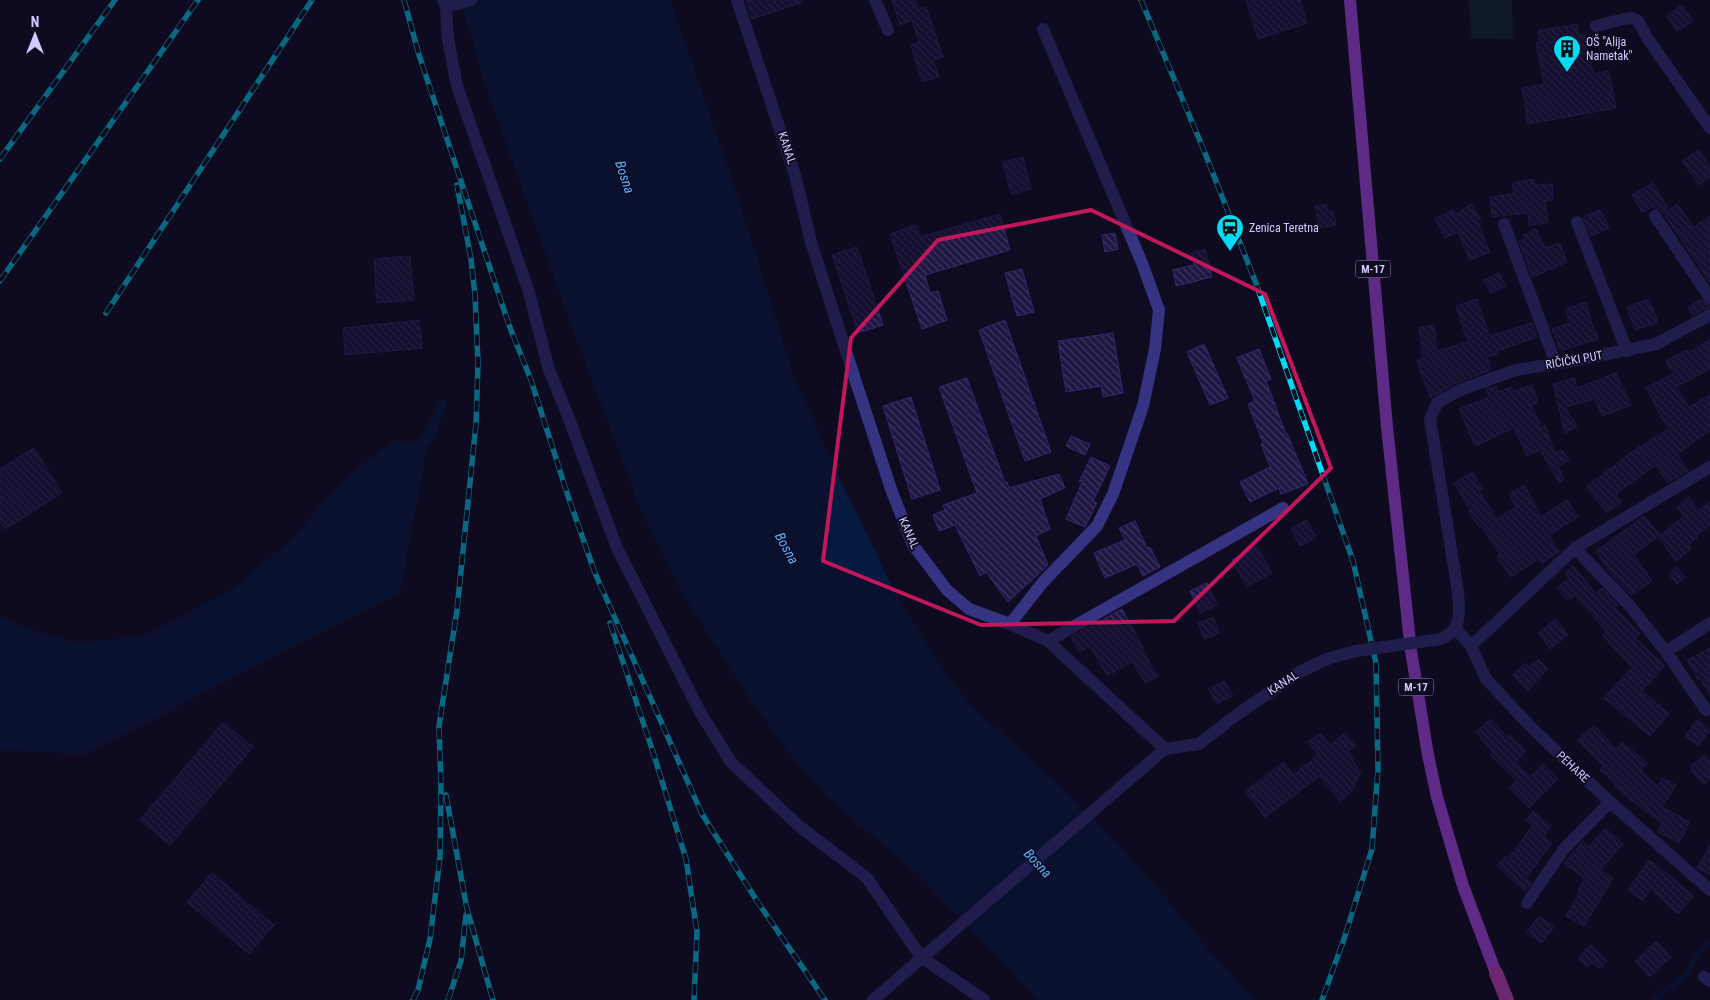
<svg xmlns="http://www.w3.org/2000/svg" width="1710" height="1000" font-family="'Roboto Condensed',sans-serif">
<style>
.green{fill:#0e2b2a}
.water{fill:#061a3f}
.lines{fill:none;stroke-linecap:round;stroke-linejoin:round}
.stream{stroke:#061a3f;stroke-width:4.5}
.building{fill:url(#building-back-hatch);stroke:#352670}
.minor{stroke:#363383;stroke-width:12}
.primary{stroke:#bf51ff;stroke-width:12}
.trunk{stroke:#df4bce;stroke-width:14}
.rail-casing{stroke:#00dcf5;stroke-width:5.5}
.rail{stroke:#0f0b20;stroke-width:4;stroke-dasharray:11;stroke-linecap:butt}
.minor-bridge{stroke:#363383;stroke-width:12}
.marked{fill:none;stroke:#c2185b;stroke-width:4;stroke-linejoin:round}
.labels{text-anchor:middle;stroke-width:4;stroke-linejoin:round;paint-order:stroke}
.shield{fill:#0f0b20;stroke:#9791bc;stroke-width:1}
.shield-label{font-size:11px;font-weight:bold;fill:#d1caff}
.poi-label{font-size:12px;fill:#d1caff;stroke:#0f0b20;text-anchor:start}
.street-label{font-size:12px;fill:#d1caff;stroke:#0f0b20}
.water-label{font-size:14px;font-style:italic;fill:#58b1ff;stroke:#0f0b20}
</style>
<defs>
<pattern id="building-back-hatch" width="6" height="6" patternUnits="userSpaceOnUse" patternTransform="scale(1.25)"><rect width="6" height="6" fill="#1f1643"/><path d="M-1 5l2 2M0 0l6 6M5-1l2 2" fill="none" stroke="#3e375f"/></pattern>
</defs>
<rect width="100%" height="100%" fill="#0f0b20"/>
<path class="green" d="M1469 0H1512L1513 39 1471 38Z"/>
<g class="water">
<path d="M461 0H670L732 179 794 377 844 488 896 594 946 675 975 709 1066 791 1118 844 1165 897 1210 952 1256 1000H1038L918 874 828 798 790 754 751 700 683 595 642 513 569 319 485 84Z"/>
<path d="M448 400 435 436 427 447 400 593 84 754 0 750V615L16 625 77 643 145 636 231 590 290 541 342 482 392 440 413 443 422 436 438 401Z"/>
</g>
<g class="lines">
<path class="stream" d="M1653 1000 1686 975 1700 951 1710 943"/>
</g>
<g class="building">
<path d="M746 0H802L803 2 752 19Z"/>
<path d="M892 0H915L918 10 926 7 943 57 933 61 939 77 922 82 911 45 919 43 912 20 900 25Z"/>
<path d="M1246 0H1300L1307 23 1258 39Z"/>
<path d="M1682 5 1693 21 1677 31 1667 16Z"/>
<path d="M1577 24 1579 35 1585 34 1593 74 1609 71 1616 108 1528 124 1522 88 1544 84 1536 43 1540 42 1538 31Z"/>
<path d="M1699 150 1710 167V177L1699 185 1682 161Z"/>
<path d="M1023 157 1031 189 1011 194 1003 162Z"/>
<path d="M1534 179 1535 185 1552 184 1553 200 1545 201 1548 223 1529 225 1528 213 1492 217 1490 197 1514 194 1512 183Z"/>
<path d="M1653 183 1669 210 1677 204 1694 227 1710 216V283L1662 211 1652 207 1642 212 1632 195Z"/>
<path d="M1326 204 1328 212 1333 211 1336 225 1319 228 1315 206Z"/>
<path d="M1471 204 1481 219H1477L1490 252 1470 260 1458 232 1445 238 1435 219 1453 210 1455 215Z"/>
<path d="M1600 210 1609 228 1591 236 1583 217Z"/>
<path d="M1000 214 1010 250 925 275 930 293 938 291 947 320 922 329 890 234 916 225 920 237Z"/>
<path d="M1536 229 1545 248 1560 243 1567 262 1532 277 1519 241 1525 239 1523 235Z"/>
<path d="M1115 233 1118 249 1105 252 1102 235Z"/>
<path d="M857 247 883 325 858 333 832 255Z"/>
<path d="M1205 249 1212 277 1176 286 1173 270 1194 265 1191 253Z"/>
<path d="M410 256 414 300 377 303 374 259Z"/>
<path d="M1022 269 1034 312 1017 316 1005 273Z"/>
<path d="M1499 273 1506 286 1491 293 1484 280Z"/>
<path d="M1477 299 1489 336 1532 323 1537 337 1498 351V354L1487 357 1491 370 1456 383 1431 398 1422 377 1417 360 1423 358 1419 327 1434 325 1437 351 1468 342 1456 306Z"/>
<path d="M1649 299 1658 322 1635 330 1627 307Z"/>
<path d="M1701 299 1710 307 1693 315 1688 308Z"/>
<path d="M1586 302 1593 327 1599 339 1560 351 1552 329 1570 323 1565 309Z"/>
<path d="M419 320 422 348 345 355 343 328Z"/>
<path d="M1005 320 1051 452 1025 461 979 330Z"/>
<path d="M1113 333 1123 393 1103 397 1101 386 1066 392 1058 341Z"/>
<path d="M1710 339V369L1676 387 1689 407 1710 395V431L1677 454 1688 471 1667 483 1656 465 1616 494 1622 501 1607 513 1586 487 1636 449 1668 429 1646 388 1673 374 1666 361 1687 350 1688 353Z"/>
<path d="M1204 344 1228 398 1210 405 1187 352Z"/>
<path d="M1259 349 1271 379 1266 381 1286 434 1287 433 1308 484 1281 494 1279 488 1250 502 1240 482 1270 467 1261 444 1263 443 1248 404 1255 401 1237 358Z"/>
<path d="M1616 373 1631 405 1602 416 1595 399 1565 407 1577 427 1565 433 1553 384 1575 378 1577 388Z"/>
<path d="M967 378 1005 483 1007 482 1009 488 1059 474 1065 488 1040 499 1050 529 1036 536 1048 565 1008 602 986 572 980 576 955 525 939 531 933 515 945 510 943 505 977 493 939 387Z"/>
<path d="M1532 385 1538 403 1531 405 1542 427 1545 425 1554 452 1562 450 1569 460 1559 466 1563 480 1559 482 1540 450 1527 456 1514 428 1475 446 1459 409 1489 397 1486 389 1496 386 1498 392 1511 387 1513 391Z"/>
<path d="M911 397 940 490 912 499 883 406Z"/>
<path d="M1071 436 1090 444 1085 455 1066 446Z"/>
<path d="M34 448 62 493 5 529 0 522V469Z"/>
<path d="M1091 457 1110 466 1093 501 1097 503 1085 527 1066 519 1083 480 1079 482Z"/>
<path d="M1472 472 1483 489 1479 491 1497 519 1516 507 1509 493 1525 485 1541 517 1567 500 1578 517 1549 535 1559 551 1542 564 1539 559 1511 577 1497 557 1500 555 1481 525 1479 527 1468 511 1470 510 1454 483Z"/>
<path d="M1689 497 1699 510 1710 502V525L1696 536 1698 537 1688 545 1691 549 1676 561 1658 537 1684 516 1677 507Z"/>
<path d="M1644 516 1660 535 1634 555 1652 581 1631 595 1614 578 1596 551Z"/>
<path d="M1307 520 1316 538 1300 546 1291 528Z"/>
<path d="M1135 521 1147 548 1150 547 1160 567 1143 576 1137 564 1105 578 1094 553 1125 540 1119 528Z"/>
<path d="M1257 546 1272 573 1247 587 1232 560Z"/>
<path d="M1573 566 1596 593 1602 588 1618 605 1614 607 1640 634 1635 638 1665 666 1642 691 1669 714 1650 736 1604 698 1632 667 1602 635 1606 631 1575 595 1568 601 1557 588 1569 578 1565 573Z"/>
<path d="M1677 567 1685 577 1677 584 1669 574Z"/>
<path d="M1207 583 1217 605 1200 613 1190 591Z"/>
<path d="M1122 609 1144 649 1142 650 1158 676 1146 684 1132 662 1107 676 1090 646 1079 652 1071 637Z"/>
<path d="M1213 617 1219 633 1204 639 1198 623Z"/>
<path d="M1556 619 1568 635 1550 649 1538 633Z"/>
<path d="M1710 648V696L1700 678 1698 680 1687 660Z"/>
<path d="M1538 659 1548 669 1528 690 1513 675 1525 663 1529 667Z"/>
<path d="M1224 681 1233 696 1217 704 1209 689Z"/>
<path d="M1490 719 1507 737 1509 735 1526 751 1516 762 1530 777 1543 764 1558 779 1529 808 1509 788 1517 780 1490 755 1493 752 1476 732Z"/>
<path d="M1697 720 1710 730 1698 746 1685 736Z"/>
<path d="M223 722 253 747 170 845 140 820Z"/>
<path d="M1594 725 1616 749 1622 742 1647 763 1641 771 1658 787 1662 778 1676 785 1662 807 1690 822 1679 843 1658 832 1662 823 1632 801 1614 785 1616 784 1600 770 1603 765 1578 740Z"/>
<path d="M1320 733 1330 745 1345 733 1356 746 1349 751 1354 758 1351 759 1361 771 1352 791 1340 801 1320 776 1265 817 1245 791 1284 762 1293 775 1318 755 1308 742Z"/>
<path d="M1704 755 1710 762V779L1704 785 1691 770V766Z"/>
<path d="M1533 811 1551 826 1543 837 1552 843 1526 878 1532 882 1525 891 1497 866 1506 856 1508 859 1533 825 1526 820Z"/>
<path d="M1605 828 1623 844 1600 870 1613 878 1584 926 1566 916 1580 892 1578 890 1585 879 1564 863 1583 841 1589 847Z"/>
<path d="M1710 845V875L1697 868Z"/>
<path d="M1649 860 1666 872 1693 896 1678 914 1651 889 1643 901 1628 890Z"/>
<path d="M212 873 274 925 249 954 187 902Z"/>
<path d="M1539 916 1554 927 1542 943 1527 932Z"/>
<path d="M1656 941 1671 957 1650 977 1635 961Z"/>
<path d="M1590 945 1607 961 1600 969 1592 962 1587 967 1578 958Z"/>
</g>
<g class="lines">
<g class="minor">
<path d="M443 0 446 7 448 39 457 86 528 289 549 370 566 411 617 548 700 712 731 762 799 826 867 878 921 957 984 1000"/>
<path d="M737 0 795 175 811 242 853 373 892 492 913 545 947 590 969 609 1010 624 1048 641 1165 749 1199 744 1239 713 1300 672 1327 659 1356 651"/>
<path d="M875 0 888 30"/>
<path d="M446 7 471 0"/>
<path d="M1596 26 1624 19 1632 18 1638 21 1648 39 1710 128"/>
<path d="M1655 216 1710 298"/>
<path d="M1577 222 1627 351"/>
<path d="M1504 224 1556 364"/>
<path d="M1575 548 1630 606 1666 652 1706 710"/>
<path d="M1010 624 1043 582 1097 526 1113 494 1143 406 1155 349 1159 310 1142 263 1043 29"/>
<path d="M1456 629 1471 646 1486 679 1531 727 1610 802 1710 890"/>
<path d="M1441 639C1463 628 1459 614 1458 592L1430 419 1437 403 1460 390 1516 370 1572 361 1656 344 1710 315"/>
<path d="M1048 641 1283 508"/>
<path d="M1471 646 1575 548 1710 467"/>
<path d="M1666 652 1710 623"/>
<path d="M1527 903 1563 850 1610 802"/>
<path d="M1704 977 1710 981"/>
<path d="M873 1000 1165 749"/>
</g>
<path class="primary" d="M1350 0 1387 427 1411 651 1428 755 1437 797 1463 886 1496 973"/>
<path class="trunk" d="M1496 973 1507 1000"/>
<defs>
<g id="rail">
<path d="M404 0 419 55 509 325 531 380 568 496 595 573 702 814 757 901 825 1000"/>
<path d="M1141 0 1205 153 1257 286 1353 561 1376 663 1378 769 1372 849 1344 939 1322 1000"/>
<path d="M0 159 115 0"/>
<path d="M0 281 198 0"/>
<path d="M106 313 312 0"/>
<path d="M610 623 653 752 686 859 697 932 694 1000"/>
<path d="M446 795 467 909 493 1000"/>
<path d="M413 1000 418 990 430 939 440 857 441 786 439 726 457 610 476 424 478 363 475 295 471 259 457 185"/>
<path d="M448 1000 461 961 466 915"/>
</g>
</defs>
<use href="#rail" class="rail-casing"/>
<use href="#rail" class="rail"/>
<path class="minor-bridge" d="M1356 651 1441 639"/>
</g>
<path d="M0 0H1710V1000H0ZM1091 210 1265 294 1331 468 1174 621 981 625 823 561 851 338 938 240Z" fill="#0f0b20" fill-opacity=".55" fill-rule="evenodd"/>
<path class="marked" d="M1091 210 1265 294 1331 468 1174 621 981 625 823 561 851 338 938 240Z"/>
<defs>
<symbol id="building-pin" viewBox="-11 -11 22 30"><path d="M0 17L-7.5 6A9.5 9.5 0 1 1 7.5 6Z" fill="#00dcf5" stroke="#0f0b20"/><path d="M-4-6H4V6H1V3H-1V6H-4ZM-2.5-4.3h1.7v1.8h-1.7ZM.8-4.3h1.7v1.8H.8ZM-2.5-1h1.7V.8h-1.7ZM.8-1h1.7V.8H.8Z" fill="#111"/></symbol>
<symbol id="station-pin" viewBox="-11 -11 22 30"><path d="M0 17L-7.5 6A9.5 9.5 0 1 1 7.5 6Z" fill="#00dcf5" stroke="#0f0b20"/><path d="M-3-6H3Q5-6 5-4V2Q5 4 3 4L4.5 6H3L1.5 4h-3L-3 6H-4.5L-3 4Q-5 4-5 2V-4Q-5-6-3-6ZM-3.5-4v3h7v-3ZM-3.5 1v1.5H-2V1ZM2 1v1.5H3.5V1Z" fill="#111"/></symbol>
</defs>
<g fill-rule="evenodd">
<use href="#building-pin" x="1551" y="33" width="32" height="43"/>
<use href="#station-pin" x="1214" y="212" width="32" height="43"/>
</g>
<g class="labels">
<g class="shield">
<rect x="1355.5" y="260.5" width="35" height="17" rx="4"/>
<rect x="1398.5" y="678.5" width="35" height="17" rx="4"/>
</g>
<g class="shield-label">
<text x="1373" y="273">M-17</text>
<text x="1416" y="691">M-17</text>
</g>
<g class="poi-label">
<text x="1586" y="46">OŠ "Alija<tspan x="1586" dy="14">Nametak"</tspan></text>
<text x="1249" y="232">Zenica Teretna</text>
</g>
<g class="street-label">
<text transform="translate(787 148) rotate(72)" y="4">KANAL</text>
<text transform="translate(1574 360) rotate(-10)" y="4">RIČIČKI PUT</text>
<text transform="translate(909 533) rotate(66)" y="4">KANAL</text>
<text transform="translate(1283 683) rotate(-33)" y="4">KANAL</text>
<text transform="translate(1573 767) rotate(43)" y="4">PEHARE</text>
</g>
<g class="water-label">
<text transform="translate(625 177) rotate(72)" y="5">Bosna</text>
<text transform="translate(787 548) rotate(61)" y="5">Bosna</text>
<text transform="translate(1038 863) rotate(47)" y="5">Bosna</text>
</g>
</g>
<g transform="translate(35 35)" stroke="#0f0b20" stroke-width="4" paint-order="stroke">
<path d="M0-4L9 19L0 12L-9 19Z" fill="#d1caff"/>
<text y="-8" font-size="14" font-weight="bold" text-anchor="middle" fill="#d1caff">N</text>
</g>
</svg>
